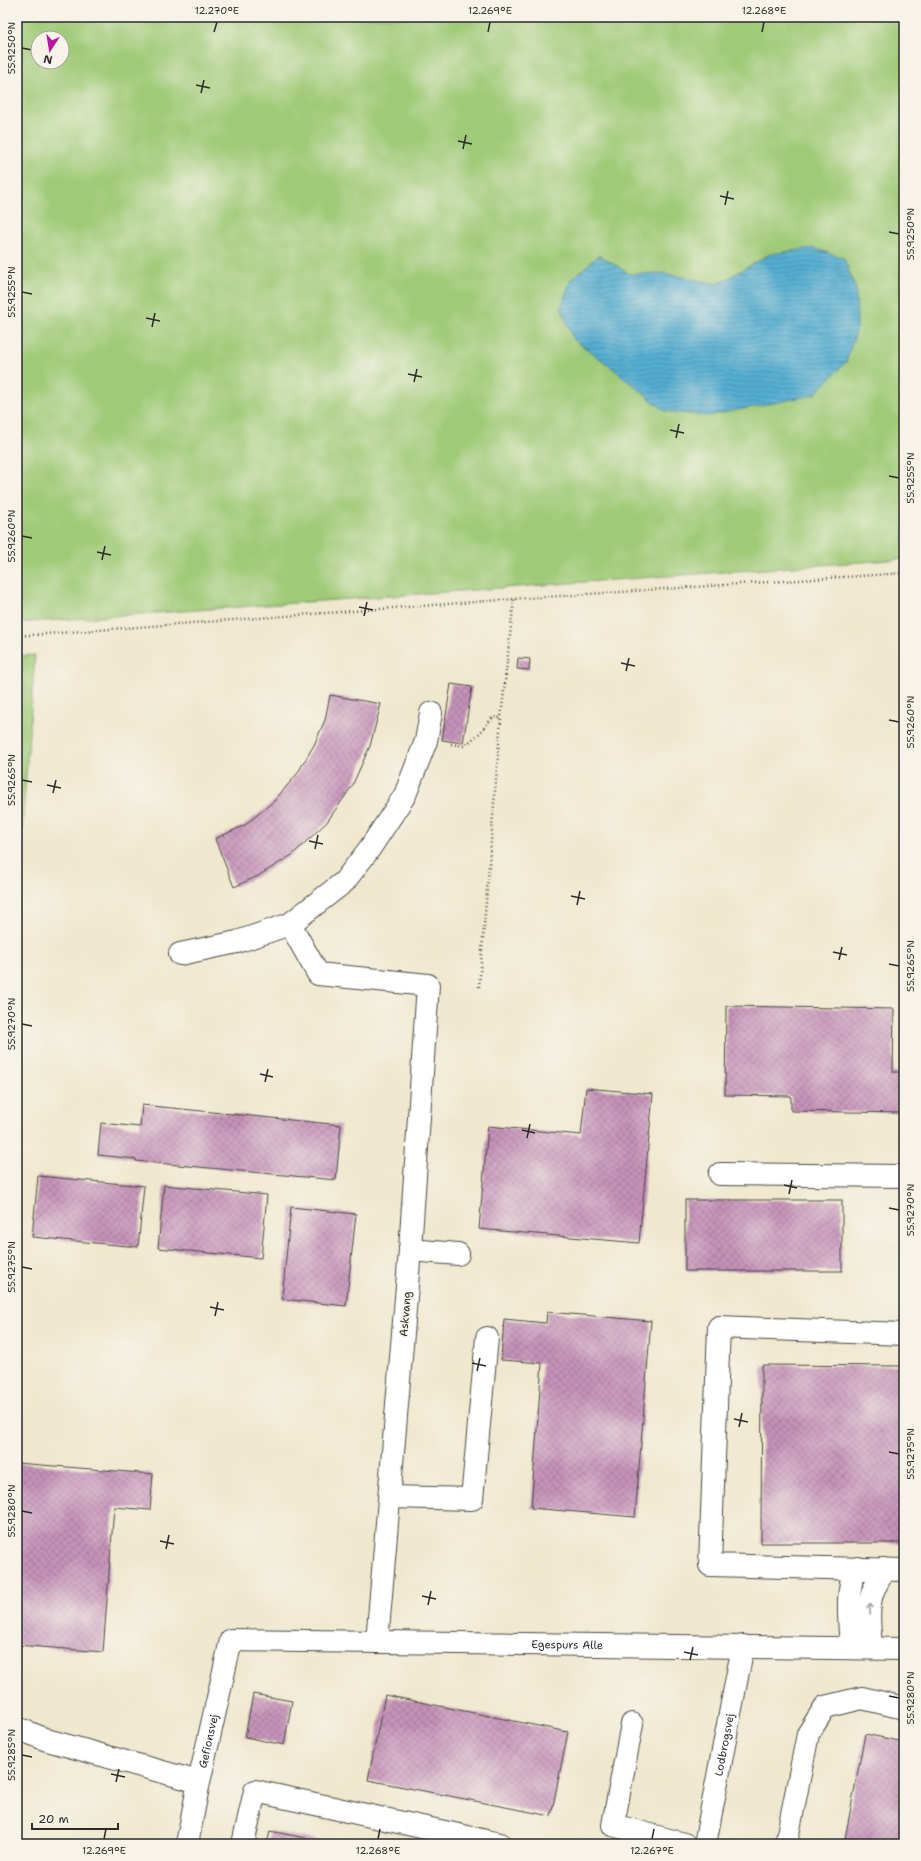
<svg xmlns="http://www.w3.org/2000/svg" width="921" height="1861" font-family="'Shantell Sans',sans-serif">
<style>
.green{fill:#9fca77;stroke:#657a51;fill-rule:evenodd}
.water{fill:url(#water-rules);stroke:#406c7e}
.building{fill:url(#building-cross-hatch)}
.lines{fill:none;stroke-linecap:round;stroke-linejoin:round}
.minor-casing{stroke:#484743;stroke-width:24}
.path{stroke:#484743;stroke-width:2.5;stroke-dasharray:1 3;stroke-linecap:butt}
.minor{stroke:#fff;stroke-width:22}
.oneway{stroke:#a0a0a0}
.ticks{fill:none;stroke:#2b2b2b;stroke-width:1.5}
.labels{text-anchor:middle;stroke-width:3;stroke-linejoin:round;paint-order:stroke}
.street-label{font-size:11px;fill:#2b2b2b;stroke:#f7f3e8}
.neatline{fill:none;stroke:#2b2b2b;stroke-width:1.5}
.ticks-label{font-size:10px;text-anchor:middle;fill:#2b2b2b}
</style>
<defs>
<pattern id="water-rules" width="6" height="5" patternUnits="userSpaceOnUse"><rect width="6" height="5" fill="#55aed2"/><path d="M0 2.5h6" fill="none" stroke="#478eab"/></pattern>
<pattern id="building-cross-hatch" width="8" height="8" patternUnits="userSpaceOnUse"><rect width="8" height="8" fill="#c693ba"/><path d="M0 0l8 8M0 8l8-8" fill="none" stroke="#a17897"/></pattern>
</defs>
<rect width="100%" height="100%" fill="#f7f3e8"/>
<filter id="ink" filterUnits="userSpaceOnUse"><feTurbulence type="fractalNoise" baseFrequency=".025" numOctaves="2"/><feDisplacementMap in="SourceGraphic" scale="8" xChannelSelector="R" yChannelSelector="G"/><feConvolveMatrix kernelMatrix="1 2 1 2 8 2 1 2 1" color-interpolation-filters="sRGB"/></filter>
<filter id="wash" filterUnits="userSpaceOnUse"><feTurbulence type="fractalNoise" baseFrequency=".012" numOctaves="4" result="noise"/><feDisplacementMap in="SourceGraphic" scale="16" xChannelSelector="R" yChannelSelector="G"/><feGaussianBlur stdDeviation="0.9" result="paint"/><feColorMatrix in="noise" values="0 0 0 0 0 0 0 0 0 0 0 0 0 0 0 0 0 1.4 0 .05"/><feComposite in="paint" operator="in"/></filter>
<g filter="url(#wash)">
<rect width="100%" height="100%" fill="#efe8ce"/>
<g class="green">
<path d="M17 17H904V559L17 623ZM38 38H62V62H38Z"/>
<path d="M35 655 17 898V656Z"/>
</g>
<path class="water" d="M813 248 844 258 856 289 857 329 846 362 814 395 707 416 665 411 610 366 573 339 561 307 571 279 599 255 630 274 662 273 718 284 770 254Z"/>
<g id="blocks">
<g class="building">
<path d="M518 658 530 659 529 670 517 669Z"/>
<path d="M451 684 472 687 463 743 442 740Z"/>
<path d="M330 695 381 704 370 746 352 786 327 822 292 855 258 876 234 887 215 839 245 825 274 801 297 774 314 745 325 720Z"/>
<path d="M726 1006 894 1009 893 1072H904V1113L791 1111V1096L725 1095Z"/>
<path d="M586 1088 653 1094 639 1243 479 1229 488 1126 581 1135Z"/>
<path d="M142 1105 341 1125 336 1180 136 1161V1159L98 1155 101 1123 140 1127Z"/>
<path d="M38 1176 144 1186 138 1247 32 1237Z"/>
<path d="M164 1185 267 1195 261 1258 158 1248Z"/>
<rect x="685" y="1200" width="157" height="71"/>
<path d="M291 1207 356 1214 346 1306 282 1299Z"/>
<path d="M547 1312 651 1321 635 1517 531 1508 542 1363 501 1360 504 1319 546 1323Z"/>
<path d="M762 1365 904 1366V1543H761Z"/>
<path d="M17 1463 153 1474 150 1510 114 1507 103 1652 17 1645Z"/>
<path d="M253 1694 292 1701 284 1745 245 1737Z"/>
<path d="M385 1695 568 1732 551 1816 368 1780Z"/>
<path d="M865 1734 904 1742V1844H844Z"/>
<path d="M270 1831 330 1843V1844H267Z"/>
</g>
</g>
</g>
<g filter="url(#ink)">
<use href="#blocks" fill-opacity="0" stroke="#484743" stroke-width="1"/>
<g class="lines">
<defs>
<g id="minor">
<path d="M290 924 318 974 428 985 410 1250 377 1642"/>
<path d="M180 954 237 942 290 924 344 882 370 848 405 795 426 741 431 713"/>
<path d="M720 1174 904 1176"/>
<path d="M410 1250 458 1254"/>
<path d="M904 1334 719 1327 710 1565 904 1570"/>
<path d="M390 1497 472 1499 487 1338"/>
<path d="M851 1648C850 1628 844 1583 858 1568"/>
<path d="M871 1648C870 1631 867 1611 872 1594 874 1585 882 1578 883 1569"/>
<path d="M632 1724 613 1825 684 1844"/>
<path d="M17 1728 47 1740 199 1782"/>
<path id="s1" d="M187 1844 199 1782 231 1640 904 1649"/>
<path d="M243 1844 255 1791 500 1844"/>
<path id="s2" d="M705 1844 743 1646"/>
<path d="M786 1844 808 1734 825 1707 862 1698 904 1708"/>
</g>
</defs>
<use href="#minor" class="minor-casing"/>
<g class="path">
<path d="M17 636 514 599 904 573"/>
<path d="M451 744 464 746 480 733 493 717 501 718"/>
<path d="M479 987 501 718 514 599"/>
</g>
<use href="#minor" class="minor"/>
</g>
<defs><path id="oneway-shaft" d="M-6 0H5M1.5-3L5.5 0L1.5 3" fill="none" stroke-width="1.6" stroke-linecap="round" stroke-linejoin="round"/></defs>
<use class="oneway" href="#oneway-shaft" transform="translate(870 1609) rotate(-92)"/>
</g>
<path class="ticks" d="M214 32 217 22M488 32 490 22M762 32 764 22M22 48 32 50M196 85 210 88M201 93 204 80M458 141 472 144M463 149 466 135M720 196 734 199M725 205 728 191M889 232 899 234M22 292 32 294M146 318 160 321M152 327 155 313M408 374 422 377M414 382 417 369M670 430 684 433M676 438 679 424M889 476 899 478M22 536 32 538M97 552 111 555M102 560 105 546M359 607 373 610M364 616 367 602M621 663 635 666M626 671 629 658M889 720 899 722M22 780 32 782M47 785 61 788M53 793 56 780M309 841 323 844M315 849 318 835M571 896 585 899M577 905 580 891M833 952 847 955M839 960 842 947M889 964 899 966M22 1024 32 1026M260 1074 273 1077M265 1082 268 1069M522 1130 535 1133M527 1138 530 1124M784 1185 797 1188M789 1194 792 1180M889 1208 899 1210M22 1267 32 1269M210 1307 224 1310M215 1316 218 1302M472 1363 486 1366M477 1371 480 1358M734 1419 748 1422M739 1427 742 1413M889 1452 899 1454M22 1511 32 1513M160 1541 174 1544M166 1549 169 1535M422 1596 436 1599M428 1605 431 1591M684 1652 698 1655M690 1660 693 1647M889 1696 899 1698M22 1755 32 1757M111 1774 125 1777M116 1782 119 1769M104 1839 106 1829M378 1839 380 1829M652 1839 654 1829"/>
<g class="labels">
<g class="street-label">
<text transform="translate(405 1314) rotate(-85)" y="4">Askvang</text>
<text dy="4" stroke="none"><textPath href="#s1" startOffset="545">Egespurs Alle</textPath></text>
<text dy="4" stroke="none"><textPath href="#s1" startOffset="105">Gefionsvej</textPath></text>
<text dy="4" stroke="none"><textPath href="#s2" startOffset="101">Lodbrogsvej</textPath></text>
</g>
</g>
<rect width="921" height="1861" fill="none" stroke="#f7f3e8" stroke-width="44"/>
<g transform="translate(50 50) rotate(192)"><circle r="19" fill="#f7f3e8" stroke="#a5a39c"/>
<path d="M0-3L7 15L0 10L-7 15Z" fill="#b5179e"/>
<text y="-6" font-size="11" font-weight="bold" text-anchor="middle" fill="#2b2b2b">N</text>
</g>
<path d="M32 1823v6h86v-6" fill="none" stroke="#2b2b2b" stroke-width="2"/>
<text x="38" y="1823" font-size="12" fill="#2b2b2b" stroke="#f7f3e8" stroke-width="3" paint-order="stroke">20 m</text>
<rect x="22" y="22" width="877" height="1817" class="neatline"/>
<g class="ticks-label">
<text x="217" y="14">12.270°E</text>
<text x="490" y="14">12.269°E</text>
<text x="764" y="14">12.268°E</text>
<text transform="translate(11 48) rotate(-90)" y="4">55.9250°N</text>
<text transform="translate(910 234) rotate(-90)" y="4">55.9250°N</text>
<text transform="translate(11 292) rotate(-90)" y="4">55.9255°N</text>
<text transform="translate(910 478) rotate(-90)" y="4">55.9255°N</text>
<text transform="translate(11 536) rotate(-90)" y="4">55.9260°N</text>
<text transform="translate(910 722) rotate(-90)" y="4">55.9260°N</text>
<text transform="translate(11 780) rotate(-90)" y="4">55.9265°N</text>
<text transform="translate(910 966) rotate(-90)" y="4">55.9265°N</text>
<text transform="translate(11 1024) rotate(-90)" y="4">55.9270°N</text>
<text transform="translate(910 1210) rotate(-90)" y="4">55.9270°N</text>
<text transform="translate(11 1267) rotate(-90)" y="4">55.9275°N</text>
<text transform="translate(910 1454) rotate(-90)" y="4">55.9275°N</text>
<text transform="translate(11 1511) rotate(-90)" y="4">55.9280°N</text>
<text transform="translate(910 1698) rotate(-90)" y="4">55.9280°N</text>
<text transform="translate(11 1755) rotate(-90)" y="4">55.9285°N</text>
<text x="104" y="1854">12.269°E</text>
<text x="378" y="1854">12.268°E</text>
<text x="652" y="1854">12.267°E</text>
</g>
</svg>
